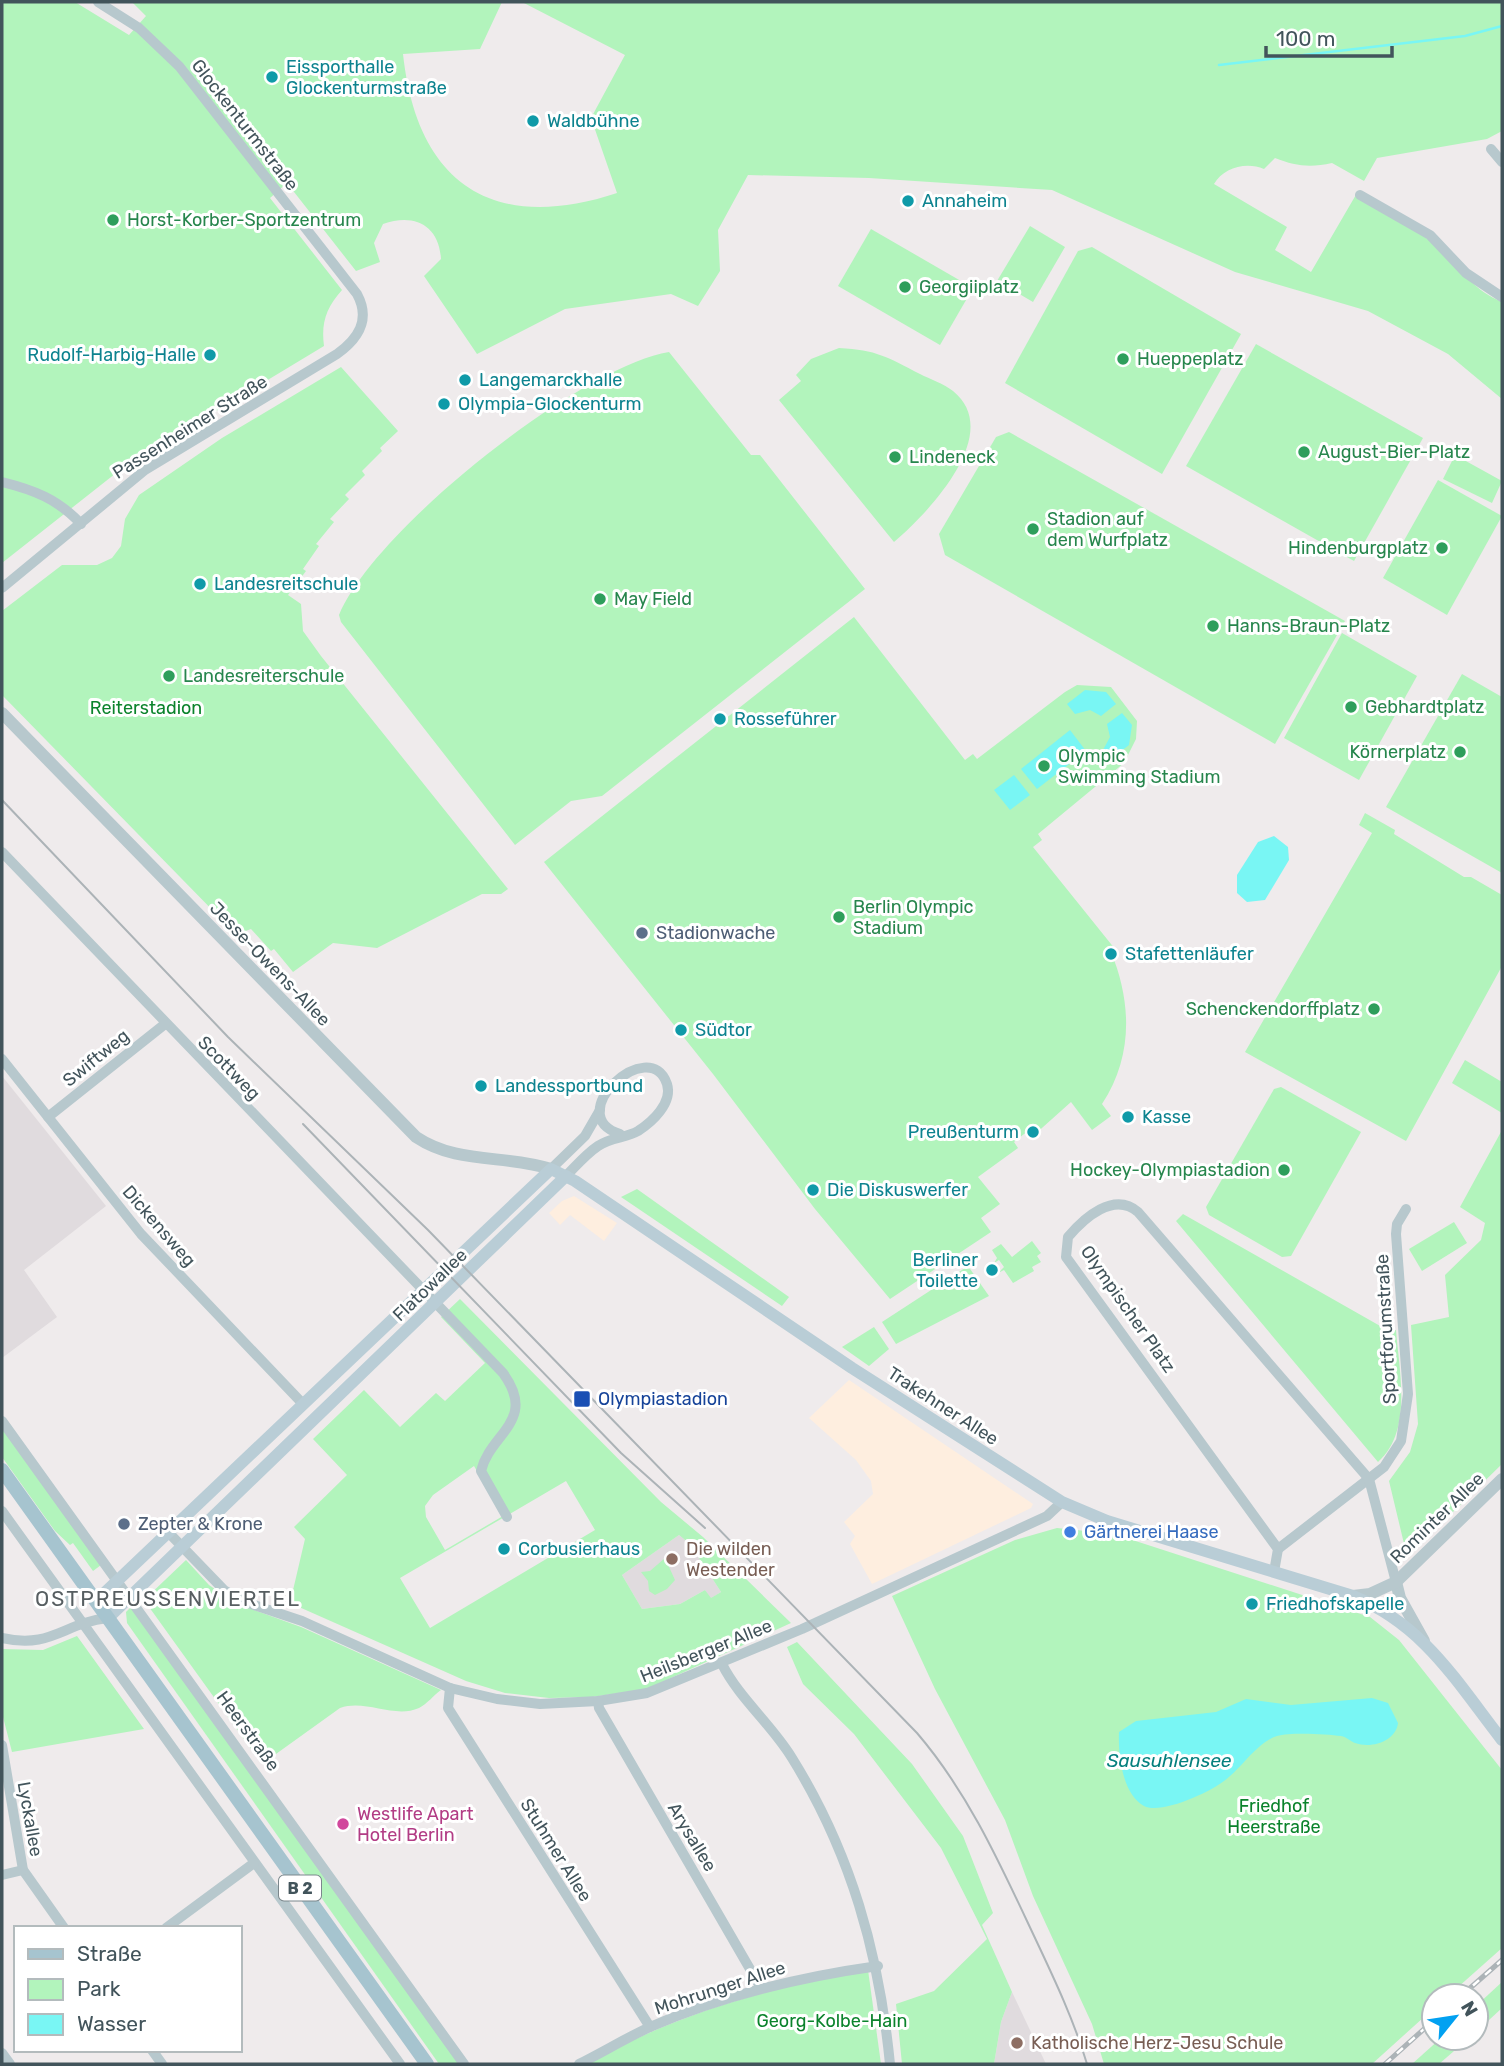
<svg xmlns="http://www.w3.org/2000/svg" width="1504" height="2066" font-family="Rubik,sans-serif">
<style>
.commercial{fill:#feeedf}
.education{fill:#e0dbde}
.green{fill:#b2f4bc;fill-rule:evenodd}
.water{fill:#79f6f4}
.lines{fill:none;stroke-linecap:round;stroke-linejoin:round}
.stream{stroke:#79f6f4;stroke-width:2.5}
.minor{stroke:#b7c8cd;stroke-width:10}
.tertiary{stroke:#b7c8cd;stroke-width:12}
.secondary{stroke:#b9cdd6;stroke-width:12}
.primary{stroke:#a6c4cf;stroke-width:14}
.tram{stroke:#acb3b7;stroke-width:2}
.rail-casing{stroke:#acb3b7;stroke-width:5}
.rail{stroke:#fff;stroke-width:2.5;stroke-dasharray:8;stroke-linecap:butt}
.culture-dot{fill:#0f9aa8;stroke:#fff;stroke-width:2.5}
.leisure-dot{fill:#2e9e5b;stroke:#fff;stroke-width:2.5}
.service-dot{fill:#5c6f8a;stroke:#fff;stroke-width:2.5}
.transit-dot{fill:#1a4fb4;stroke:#fff;stroke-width:2.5}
.shop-dot{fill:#3f7fe0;stroke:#fff;stroke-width:2.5}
.education-dot{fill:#8d6e63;stroke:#fff;stroke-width:2.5}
.hotel-dot{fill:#d1479c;stroke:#fff;stroke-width:2.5}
.labels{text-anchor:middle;stroke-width:6;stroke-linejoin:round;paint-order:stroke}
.shield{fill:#fff;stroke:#7b878c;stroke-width:2}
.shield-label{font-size:16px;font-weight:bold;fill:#42545b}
.culture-label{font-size:18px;fill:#0d838f;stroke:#fff;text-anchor:start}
.street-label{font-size:18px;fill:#42545b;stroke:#fff}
.leisure-label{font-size:18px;fill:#27864d;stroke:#fff;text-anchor:start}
.park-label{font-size:18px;fill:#0b832c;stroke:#fff}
.service-label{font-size:18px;fill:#4e5e75;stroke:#fff;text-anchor:start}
.transit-label{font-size:18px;fill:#164399;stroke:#fff;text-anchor:start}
.shop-label{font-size:18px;fill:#366cbe;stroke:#fff;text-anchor:start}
.education-label{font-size:18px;fill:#785e54;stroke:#fff;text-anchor:start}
.hotel-label{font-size:18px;fill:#b23c85;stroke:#fff;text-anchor:start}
.water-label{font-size:19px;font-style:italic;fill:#05807e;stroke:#fff}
.quarter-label{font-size:21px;letter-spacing:2px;fill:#575e61;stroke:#fff}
</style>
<rect width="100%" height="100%" fill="#efebec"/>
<g class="commercial">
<path d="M574 1196 617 1223 604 1241 570 1215 560 1225 549 1213 562 1201Z"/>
<path d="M849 1380 1033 1504 1031 1508 872 1584 850 1544 855 1536 844 1522 873 1494 871 1481 856 1460 809 1418Z"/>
</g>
<g class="education">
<path d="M2 1076 106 1206 24 1270 57 1317 2 1358Z"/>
<path d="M679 1535 690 1544 721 1592 710 1599 705 1590 680 1604 642 1609 622 1575Z"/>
<path d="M1012 1992 1046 2064H994L1001 2022Z"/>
</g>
<g class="green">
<path d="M2 2H75L129 35 146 16 132 2H502L480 49 403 54C417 184 493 234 617 193L591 118 625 55 522 2H1502V131L1487 139 1377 158 1364 181 1332 163C1310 168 1295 166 1275 158L1264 169C1246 161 1223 168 1214 184L1287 227 1275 250 1311 272 1357 193C1385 210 1415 226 1439 249 1461 269 1473 290 1502 302V399L1448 354 1368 311 1235 272 1052 190 869 178 748 175 718 230 720 271 698 306 671 294 565 309 477 354 424 276 441 259C439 225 414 213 383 224L374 243 380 262 356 271 287 183 270 198 342 290C326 308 321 323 324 346L125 466 2 563Z"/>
<path d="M1030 226 1065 247 1033 302 997 281Z"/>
<path d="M871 229 973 288 940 345 838 286Z"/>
<path d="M1092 247 1241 334 1162 474 1005 383 1078 251Z"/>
<path d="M1256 344 1423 438 1354 561 1186 466Z"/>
<path d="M839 348C877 350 887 357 920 374 930 379 944 384 953 391 1005 433 928 513 894 542L779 400 801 381 796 375 811 359Z"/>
<path d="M669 352 751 455H760L865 589 602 796 571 801 515 845 341 622 339 615C374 530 579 367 669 352Z"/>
<path d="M341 367 398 431 380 448 382 451 362 471 365 475 345 495 349 499 330 519 334 522 316 544 319 546 303 569 306 571 288 595 301 604 303 631 321 656 508 889 501 894H482L377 948 333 943 293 972 274 949 271 951 251 929 240 933 226 924 2 695V611L62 565H97L112 558 121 546 125 519 139 495 222 438Z"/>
<path d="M1009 432 1345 621 1275 744 945 555 939 534 996 437Z"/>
<path d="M1455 455 1502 481 1492 503 1443 479Z"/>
<path d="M1438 480 1502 516 1447 615 1383 578Z"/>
<path d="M854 617 965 760 973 754 977 759 1065 692 1077 685 1111 687 1137 721 1136 739 1124 763 1038 834 1042 840 1033 847 1115 949 1111 952C1132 1003 1133 1057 1102 1104L1111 1116 1092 1130 1071 1102 1033 1136 1029 1130 1014 1142 1018 1148 978 1177 1000 1204 981 1218 991 1232 890 1299 815 1209 713 1074 544 862Z"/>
<path d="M1342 633 1417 676 1359 780 1284 738Z"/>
<path d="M1462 674 1502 697V873L1386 807Z"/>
<path d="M1365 813 1395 830 1394 834 1464 877H1471L1502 895V966L1406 1141 1245 1052 1372 833 1359 825Z"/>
<path d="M1465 1060 1502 1082V1113L1452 1083Z"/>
<path d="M1281 1087 1361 1132 1291 1256 1282 1257 1209 1215 1206 1207 1274 1089Z"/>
<path d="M1502 1130V1464L1410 1554 1406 1552 1389 1481 1410 1452 1418 1424 1411 1325 1449 1317 1445 1275 1481 1240 1485 1223 1460 1207Z"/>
<path d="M637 1189 789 1297 782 1306 621 1197Z"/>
<path d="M1183 1214 1389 1331 1396 1330C1399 1371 1413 1431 1378 1462L1176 1221Z"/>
<path d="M1454 1222 1467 1243 1422 1271 1409 1249Z"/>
<path d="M1032 1241 1041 1253 1037 1256 1041 1262 1032 1267 1034 1271 1013 1283 1004 1270 998 1273 1004 1267 999 1260 994 1263 997 1258 992 1250 1001 1244 1012 1257Z"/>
<path d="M968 1266 989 1296 896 1344 882 1322Z"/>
<path d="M460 1299 661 1502 703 1537 791 1623 647 1689 592 1697 549 1698 505 1693 466 1681 290 1603 305 1539 294 1527 347 1475 313 1439 364 1390 400 1427 436 1393 445 1401 485 1363 441 1317ZM474 1466 503 1516 445 1550 426 1517 425 1506 433 1495ZM566 1481 595 1530 430 1628 400 1578ZM679 1535 690 1544 721 1592 711 1598 705 1590 680 1604 642 1609 622 1575Z"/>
<path d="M874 1327 889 1349 869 1366 842 1347Z"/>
<path d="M2 1428 101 1565 93 1571 73 1543 70 1545 55 1531 2 1457Z"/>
<path d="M1057 1528 1114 1534 1370 1617 1399 1640 1502 1770V1948L1448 1996H1434V2008L1372 2064H1104L1092 2024 1033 1896 1005 1820 935 1689 892 1596 1015 1540Z"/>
<path d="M665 1558 675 1580 667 1589 655 1595 649 1591 648 1581 641 1572 650 1571Z"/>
<path d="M186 1560 209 1585 235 1603 301 1627 441 1690C434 1695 427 1704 419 1708 394 1719 366 1699 340 1708L262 1764 144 1600Z"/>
<path d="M131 1607 460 2064H439L127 1623 126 1612Z"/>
<path d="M77 1636 144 1729 12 1752 2 1713V1649L43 1650Z"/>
<path d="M797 1642 912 1764 963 1836 993 1913 982 1925 1012 1992 1001 2022 994 2064H902L896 2004 934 1991 987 1939 941 1848 854 1734 803 1684 787 1647Z"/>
<path d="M868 1970 881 2064H588C674 2014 770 1987 868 1970Z"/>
<path d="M1502 1982V2008L1476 2032V2006Z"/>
<path d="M1441 2038H1469L1439 2064H1412Z"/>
</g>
<g class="water">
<path d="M1085 690 1106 692 1116 704 1101 716 1090 710 1075 714 1067 704Z"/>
<path d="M1122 713 1132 725 1129 745 1111 759 1103 750 1110 737 1107 724Z"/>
<path d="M1070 730 1086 751 1037 789 1021 769Z"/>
<path d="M1014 775 1030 795 1010 810 994 790Z"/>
<path d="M1274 836 1288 847 1289 860 1265 900 1247 902 1237 893V875L1258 842Z"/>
<path d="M1372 1698 1388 1703 1398 1723C1396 1741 1372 1749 1355 1743 1350 1741 1347 1737 1341 1736 1327 1734 1290 1732 1277 1736 1257 1742 1241 1769 1224 1781 1210 1792 1161 1815 1144 1806 1122 1794 1118 1754 1119 1732L1136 1721 1216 1712 1246 1699 1291 1705Z"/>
</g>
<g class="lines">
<path class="stream" d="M1219 65 1465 36 1502 26"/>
<g class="minor">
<path d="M1491 149 1502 162"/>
<path d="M1360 195 1430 235 1466 273 1502 297"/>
<path d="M2 482C34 490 58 499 81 524"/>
<path d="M2 588 145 470 337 354C358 339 371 320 357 294L179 66 139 28 98 2"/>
<path d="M2 852 503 1373C538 1421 490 1433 481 1471L507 1517"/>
<path d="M2 1059 141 1234 303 1404"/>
<path d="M48 1117 165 1024"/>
<path d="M551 1169 585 1136 600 1110"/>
<path d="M566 1176C576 1166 586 1154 598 1146 611 1137 626 1138 638 1131 652 1122 673 1103 667 1084 650 1033 560 1115 620 1134"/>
<path d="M2 1421 464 2064"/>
<path d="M2 1511 400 2064"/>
<path d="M168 1532 224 1590 245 1602 302 1621 450 1688 497 1699 540 1704 598 1701 647 1693 802 1629 1047 1516 1062 1502"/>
<path d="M1278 1549 1384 1467 1401 1441 1408 1394 1396 1234 1397 1224 1406 1209"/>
<path d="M1274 1572 1278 1549 1066 1257 1068 1237C1084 1218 1114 1191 1138 1212L1369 1479 1396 1582"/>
<path d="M2 1638C52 1649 63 1623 108 1618"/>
<path d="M722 1664C739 1698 772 1725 792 1758 851 1853 879 1953 890 2064"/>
<path d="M450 1688 448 1708 650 2027"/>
<path d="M598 1701 599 1708 761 1988"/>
<path d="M2 1745 23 1870 64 1928"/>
<path d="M2 1875 23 1870"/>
<path d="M166 1928 254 1863"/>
<path d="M152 2050 162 2064"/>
<path d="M2 2053 10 2064"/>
<path d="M579 2064C603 2052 626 2038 650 2027 723 1995 800 1977 878 1966"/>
</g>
<g class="tertiary">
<path d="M2 713 416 1137C458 1165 505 1154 551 1169"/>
<path d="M1396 1582 1400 1598 1424 1641"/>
<path d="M1353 1596 1370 1594 1396 1582 1502 1479"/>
</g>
<g class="secondary">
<path d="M96 1601 551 1169 575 1181 852 1368 1062 1502 1107 1521 1353 1596C1424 1625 1456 1681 1502 1740"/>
<path d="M108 1618 566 1176"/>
</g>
<path class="primary" d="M2 1470 427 2064"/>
<g class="tram">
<path d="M2 800 228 1037 428 1230 917 1733C965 1789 996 1855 1027 1921 1049 1968 1072 2014 1087 2064"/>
<path d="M303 1124 621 1453 705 1528"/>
</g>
<defs>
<g id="rail">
<path d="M1461 1996 1502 1960"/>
<path d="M1385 2064 1434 2020"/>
</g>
</defs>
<use href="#rail" class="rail-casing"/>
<use href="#rail" class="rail"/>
</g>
<g class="culture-dot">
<circle cx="272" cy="77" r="7"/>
<circle cx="533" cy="121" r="7"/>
<circle cx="908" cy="201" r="7"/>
<circle cx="210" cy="355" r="7"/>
<circle cx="465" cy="380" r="7"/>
<circle cx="444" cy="404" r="7"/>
<circle cx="200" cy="584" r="7"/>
<circle cx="720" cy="719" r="7"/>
<circle cx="1111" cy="954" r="7"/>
<circle cx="681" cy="1030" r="7"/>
<circle cx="481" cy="1086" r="7"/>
<circle cx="1128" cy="1117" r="7"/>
<circle cx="1033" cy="1132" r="7"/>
<circle cx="813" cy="1190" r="7"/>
<circle cx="992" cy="1270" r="7"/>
<circle cx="504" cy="1549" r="7"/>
<circle cx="1252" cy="1604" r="7"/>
</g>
<g class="leisure-dot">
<circle cx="113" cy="220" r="7"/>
<circle cx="905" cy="287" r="7"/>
<circle cx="1123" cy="359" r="7"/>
<circle cx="1304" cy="452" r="7"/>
<circle cx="895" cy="457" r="7"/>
<circle cx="1033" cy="529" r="7"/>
<circle cx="1442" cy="548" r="7"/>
<circle cx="600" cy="599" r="7"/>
<circle cx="1213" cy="626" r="7"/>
<circle cx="169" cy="676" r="7"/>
<circle cx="1351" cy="707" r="7"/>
<circle cx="1460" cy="752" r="7"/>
<circle cx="1044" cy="766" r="7"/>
<circle cx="839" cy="917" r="7"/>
<circle cx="1374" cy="1009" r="7"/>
<circle cx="1284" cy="1170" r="7"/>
</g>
<g class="service-dot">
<circle cx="642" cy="933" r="7"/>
<circle cx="124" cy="1524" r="7"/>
</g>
<rect class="transit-dot" x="573" y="1390" width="18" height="18" rx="3.5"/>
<circle class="shop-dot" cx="1070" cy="1532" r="7"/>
<g class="education-dot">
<circle cx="672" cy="1559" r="7"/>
<circle cx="1017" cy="2043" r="7"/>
</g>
<circle class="hotel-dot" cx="343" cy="1824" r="7"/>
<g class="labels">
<rect class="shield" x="279" y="1875.5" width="42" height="25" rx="5"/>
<g class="shield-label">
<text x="300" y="1894">B 2</text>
</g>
<g class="culture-label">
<text x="286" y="73">Eissporthalle<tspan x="286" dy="21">Glockenturmstraße</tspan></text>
<text x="547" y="127">Waldbühne</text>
<text x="922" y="207">Annaheim</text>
<text x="196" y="361" text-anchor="end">Rudolf-Harbig-Halle</text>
<text x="479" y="386">Langemarckhalle</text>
<text x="458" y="410">Olympia-Glockenturm</text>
<text x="214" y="590">Landesreitschule</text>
<text x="734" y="725">Rosseführer</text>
<text x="1125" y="960">Stafettenläufer</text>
<text x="695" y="1036">Südtor</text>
<text x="495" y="1092">Landessportbund</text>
<text x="1142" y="1123">Kasse</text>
<text x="1019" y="1138" text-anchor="end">Preußenturm</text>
<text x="827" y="1196">Die Diskuswerfer</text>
<text x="978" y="1266" text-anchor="end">Berliner<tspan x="978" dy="21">Toilette</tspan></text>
<text x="518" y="1555">Corbusierhaus</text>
<text x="1266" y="1610">Friedhofskapelle</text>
</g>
<g class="street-label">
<text transform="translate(245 125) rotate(52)" y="6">Glockenturmstraße</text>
<text transform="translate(190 427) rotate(-32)" y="6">Passenheimer Straße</text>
<text transform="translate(270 964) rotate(46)" y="6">Jesse-Owens-Allee</text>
<text transform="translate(96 1058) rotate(-39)" y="6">Swiftweg</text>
<text transform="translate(229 1068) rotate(46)" y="6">Scottweg</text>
<text transform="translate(159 1226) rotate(49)" y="6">Dickensweg</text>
<text transform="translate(430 1285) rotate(-44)" y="6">Flatowallee</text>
<text transform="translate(1128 1309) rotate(55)" y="6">Olympischer Platz</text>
<text transform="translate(1386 1329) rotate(-93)" y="6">Sportforumstraße</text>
<text transform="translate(943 1406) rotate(33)" y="6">Trakehner Allee</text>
<text transform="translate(1437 1518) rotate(-44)" y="6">Rominter Allee</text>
<text transform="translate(706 1651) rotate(-22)" y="6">Heilsberger Allee</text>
<text transform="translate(248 1731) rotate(54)" y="6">Heerstraße</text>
<text transform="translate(30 1819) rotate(80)" y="6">Lyckallee</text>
<text transform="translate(692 1837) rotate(59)" y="6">Arysallee</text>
<text transform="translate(556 1850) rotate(58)" y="6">Stuhmer Allee</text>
<text transform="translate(720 1988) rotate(-18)" y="6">Mohrunger Allee</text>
</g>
<g class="leisure-label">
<text x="127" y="226">Horst-Korber-Sportzentrum</text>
<text x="919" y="293">Georgiiplatz</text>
<text x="1137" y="365">Hueppeplatz</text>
<text x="1318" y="458">August-Bier-Platz</text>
<text x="909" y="463">Lindeneck</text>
<text x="1047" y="525">Stadion auf<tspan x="1047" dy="21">dem Wurfplatz</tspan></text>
<text x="1428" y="554" text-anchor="end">Hindenburgplatz</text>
<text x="614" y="605">May Field</text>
<text x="1227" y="632">Hanns-Braun-Platz</text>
<text x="183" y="682">Landesreiterschule</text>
<text x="1365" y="713">Gebhardtplatz</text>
<text x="1446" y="758" text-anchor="end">Körnerplatz</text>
<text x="1058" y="762">Olympic<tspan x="1058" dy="21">Swimming Stadium</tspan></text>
<text x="853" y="913">Berlin Olympic<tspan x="853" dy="21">Stadium</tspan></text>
<text x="1360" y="1015" text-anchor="end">Schenckendorffplatz</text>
<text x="1270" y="1176" text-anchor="end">Hockey-Olympiastadion</text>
</g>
<g class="park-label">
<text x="146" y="714">Reiterstadion</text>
<text x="1274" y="1812">Friedhof<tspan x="1274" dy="21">Heerstraße</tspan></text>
<text x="832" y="2027">Georg-Kolbe-Hain</text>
</g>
<g class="service-label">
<text x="656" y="939">Stadionwache</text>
<text x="138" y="1530">Zepter &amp; Krone</text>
</g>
<g class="transit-label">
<text x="598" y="1405">Olympiastadion</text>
</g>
<g class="shop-label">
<text x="1084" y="1538">Gärtnerei Haase</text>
</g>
<g class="education-label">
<text x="686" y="1555">Die wilden<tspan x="686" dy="21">Westender</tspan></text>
<text x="1031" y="2049">Katholische Herz-Jesu Schule</text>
</g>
<g class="hotel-label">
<text x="357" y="1820">Westlife Apart<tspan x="357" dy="21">Hotel Berlin</tspan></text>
</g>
<g class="water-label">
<text x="1169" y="1767">Sausuhlensee</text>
</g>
<g class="quarter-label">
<text x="168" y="1606">OSTPREUSSENVIERTEL</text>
</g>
</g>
<rect width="1504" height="2066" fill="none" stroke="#42545b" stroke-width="7"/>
<rect x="14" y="1926" width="228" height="126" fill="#ffffff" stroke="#b3bbbd" stroke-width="2"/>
<rect x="28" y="1949" width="35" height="10" fill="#a6c4cf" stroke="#b3bbbd" stroke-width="2"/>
<text x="77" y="1961" font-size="21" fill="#42545b">Straße</text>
<rect x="28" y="1979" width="35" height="21" fill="#b2f4bc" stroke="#b3bbbd" stroke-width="2"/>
<text x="77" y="1996" font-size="21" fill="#42545b">Park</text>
<rect x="28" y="2014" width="35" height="21" fill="#79f6f4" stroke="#b3bbbd" stroke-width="2"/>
<text x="77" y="2031" font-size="21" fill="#42545b">Wasser</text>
<g transform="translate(1455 2017) rotate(60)"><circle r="33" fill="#ffffff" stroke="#b3bbbd" stroke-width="2"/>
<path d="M0-5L12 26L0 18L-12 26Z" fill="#02a1f1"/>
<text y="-10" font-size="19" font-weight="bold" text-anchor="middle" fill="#42545b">N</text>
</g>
<path d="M1266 46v10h126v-10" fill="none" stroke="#42545b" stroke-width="3.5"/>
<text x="1276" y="46" font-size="21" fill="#42545b" stroke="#ffffff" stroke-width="5" paint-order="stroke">100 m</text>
</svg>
